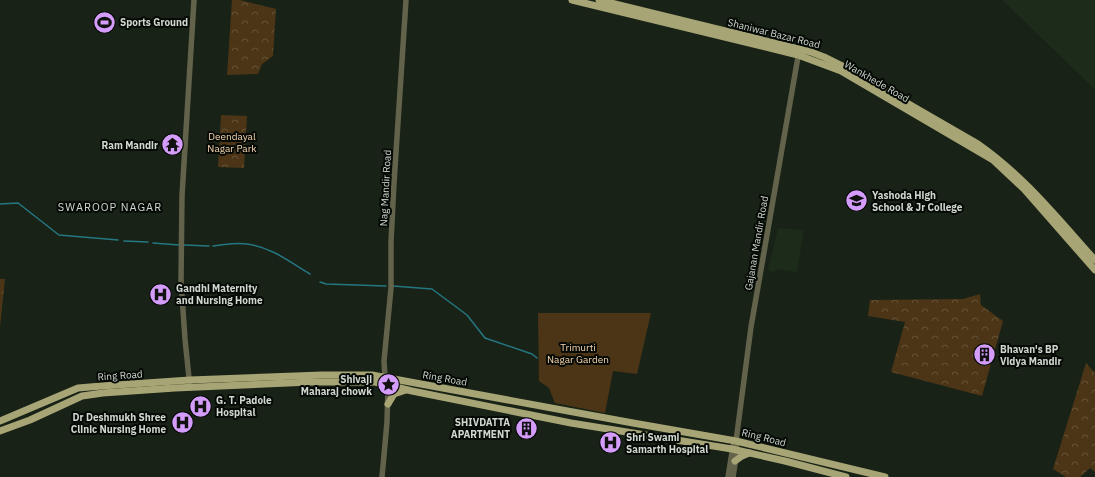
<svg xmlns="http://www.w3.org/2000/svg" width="1095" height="477" font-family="'IBM Plex Sans',sans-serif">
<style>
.built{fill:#1d2b1a}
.park{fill:url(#park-crowns)}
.garden{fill:#4c3516}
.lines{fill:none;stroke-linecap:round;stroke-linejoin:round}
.stream{stroke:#257782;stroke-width:1.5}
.minor{stroke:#63624b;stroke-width:5.5}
.major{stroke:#a7a575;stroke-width:7}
.labels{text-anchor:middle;stroke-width:4;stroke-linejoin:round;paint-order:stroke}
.poi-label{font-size:10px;font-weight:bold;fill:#d0d7cf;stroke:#060a06;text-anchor:start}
.street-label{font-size:10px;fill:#d0d7cf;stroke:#060a06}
.park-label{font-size:10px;fill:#f8d6ae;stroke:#060a06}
.neighbourhood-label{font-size:11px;letter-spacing:1px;fill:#d0d7cf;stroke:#060a06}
</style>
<defs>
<pattern id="park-crowns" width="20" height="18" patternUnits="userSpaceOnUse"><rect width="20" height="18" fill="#4c3516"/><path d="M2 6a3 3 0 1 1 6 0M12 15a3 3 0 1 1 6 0" fill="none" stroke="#655237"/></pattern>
</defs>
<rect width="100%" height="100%" fill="#182216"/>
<g class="built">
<path d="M1002 0H1095V90L1082 77Z"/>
<path d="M778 228 804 230 797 272 777 269 774 273 768 270Z"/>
</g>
<g class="park">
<path d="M232 0H240L276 9 273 56 262 64 258 74 227 75Z"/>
<path d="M221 115 247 116 244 168 218 167Z"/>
<path d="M0 279H5L0 327Z"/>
<path d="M980 294 981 305 1003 321 982 396 891 372 905 322 868 316 870 300 963 299Z"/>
<path d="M1086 363 1095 373V472L1090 468 1080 477H1066L1053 469Z"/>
</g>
<path class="garden" d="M538 313H651L637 374 613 371 605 413 555 403 549 388 539 381Z"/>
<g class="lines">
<g class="stream">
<path d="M0 204 18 203 59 235 118 240"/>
<path d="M124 241 148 242"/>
<path d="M153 243 179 245"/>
<path d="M184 245 209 246"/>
<path d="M213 246C224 245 236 242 247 244 271 247 290 262 310 274"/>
<path d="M320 282 326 284 386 286"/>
<path d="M393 286 432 289 467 315 485 338 532 354 537 358"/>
</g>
<g class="minor">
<path d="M190 388 185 339 181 281 182 196 194 0"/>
<path d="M382 477 387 422 388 385 385 377 384 361 391 288V242L394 183 406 0"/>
<path d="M728 477 733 446"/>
<path d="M733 477 737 451 736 441 751 327 799 51"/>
</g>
<g class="major">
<path d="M572 0 798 55 841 71 993 160 1024 189 1095 270"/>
<path d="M599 0 811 52 824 57 848 69 978 144C1024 176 1058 219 1095 260"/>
<path d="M388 404 394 394 406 390"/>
<path d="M0 421 78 388 102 386 190 380 322 375H372L633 423 736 441 885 477"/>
<path d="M0 431 30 420 82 396 103 393 175 388 311 382H375L412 391 571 423 732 449 785 461 846 477"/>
<path d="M735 461 742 456 749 453"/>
</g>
</g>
<defs>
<symbol id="stadium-disc" viewBox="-11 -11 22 22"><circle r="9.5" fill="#d49cfb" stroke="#060a06"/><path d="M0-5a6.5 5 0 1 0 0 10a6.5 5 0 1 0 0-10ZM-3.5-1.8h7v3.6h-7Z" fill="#111"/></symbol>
<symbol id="temple-disc" viewBox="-11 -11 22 22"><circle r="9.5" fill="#d49cfb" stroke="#060a06"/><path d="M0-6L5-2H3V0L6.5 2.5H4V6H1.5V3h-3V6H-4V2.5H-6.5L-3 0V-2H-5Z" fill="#111"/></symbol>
<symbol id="school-disc" viewBox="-11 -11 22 22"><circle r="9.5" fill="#d49cfb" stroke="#060a06"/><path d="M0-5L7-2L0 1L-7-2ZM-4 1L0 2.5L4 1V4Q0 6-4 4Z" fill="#111"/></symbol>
<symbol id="hospital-disc" viewBox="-11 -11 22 22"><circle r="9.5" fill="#d49cfb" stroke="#060a06"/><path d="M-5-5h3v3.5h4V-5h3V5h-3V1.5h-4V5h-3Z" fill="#111"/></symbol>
<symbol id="building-disc" viewBox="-11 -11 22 22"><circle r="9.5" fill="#d49cfb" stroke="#060a06"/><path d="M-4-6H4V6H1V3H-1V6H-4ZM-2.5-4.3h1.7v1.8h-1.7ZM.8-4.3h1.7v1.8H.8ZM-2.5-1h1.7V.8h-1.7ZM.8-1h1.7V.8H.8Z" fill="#111"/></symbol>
<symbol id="sight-disc" viewBox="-11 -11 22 22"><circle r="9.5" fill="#d49cfb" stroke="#060a06"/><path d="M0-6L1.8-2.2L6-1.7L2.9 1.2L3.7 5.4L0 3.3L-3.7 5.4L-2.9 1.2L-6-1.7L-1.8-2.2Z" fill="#111"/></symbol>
</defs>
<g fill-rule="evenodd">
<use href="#stadium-disc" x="92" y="10" width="25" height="25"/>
<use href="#temple-disc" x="160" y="132" width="25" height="25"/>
<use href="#school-disc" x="844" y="188" width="25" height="25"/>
<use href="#hospital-disc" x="148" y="282" width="25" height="25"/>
<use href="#building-disc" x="972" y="342" width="25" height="25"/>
<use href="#sight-disc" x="376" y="372" width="25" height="25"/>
<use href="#hospital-disc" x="188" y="394" width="25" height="25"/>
<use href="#hospital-disc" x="170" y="410" width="25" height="25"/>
<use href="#building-disc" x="514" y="416" width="25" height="25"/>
<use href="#hospital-disc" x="598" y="430" width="25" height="25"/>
</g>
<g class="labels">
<g class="poi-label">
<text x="120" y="26">Sports Ground</text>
<text x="158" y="149" text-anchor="end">Ram Mandir</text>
<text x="872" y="199">Yashoda High<tspan x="872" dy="12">School &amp; Jr College</tspan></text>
<text x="176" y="292">Gandhi Maternity<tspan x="176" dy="12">and Nursing Home</tspan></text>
<text x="1000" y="353">Bhavan's BP<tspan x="1000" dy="12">Vidya Mandir</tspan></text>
<text x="372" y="383" text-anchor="end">Shivaji<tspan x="372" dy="12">Maharaj chowk</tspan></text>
<text x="216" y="404">G. T. Padole<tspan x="216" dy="12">Hospital</tspan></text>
<text x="166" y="421" text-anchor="end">Dr Deshmukh Shree<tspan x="166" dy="12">Clinic Nursing Home</tspan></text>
<text x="510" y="426" text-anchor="end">SHIVDATTA<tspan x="510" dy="12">APARTMENT</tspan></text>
<text x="626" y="441">Shri Swami<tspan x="626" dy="12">Samarth Hospital</tspan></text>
</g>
<g class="street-label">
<text transform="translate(774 33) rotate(14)" y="4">Shaniwar Bazar Road</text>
<text transform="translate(877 81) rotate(30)" y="4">Wankhede Road</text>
<text transform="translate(385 188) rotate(-87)" y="4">Nag Mandir Road</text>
<text transform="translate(756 243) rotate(-80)" y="4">Gajanan Mandir Road</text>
<text transform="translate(120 375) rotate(-4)" y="4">Ring Road</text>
<text transform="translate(445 378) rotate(10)" y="4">Ring Road</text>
<text transform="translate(764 437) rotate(14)" y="4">Ring Road</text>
</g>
<g class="park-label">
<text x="232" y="140">Deendayal<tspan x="232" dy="12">Nagar Park</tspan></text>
<text x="578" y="351">Trimurti<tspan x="578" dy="12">Nagar Garden</tspan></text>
</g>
<g class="neighbourhood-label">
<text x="110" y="211">SWAROOP NAGAR</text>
</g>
</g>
</svg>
